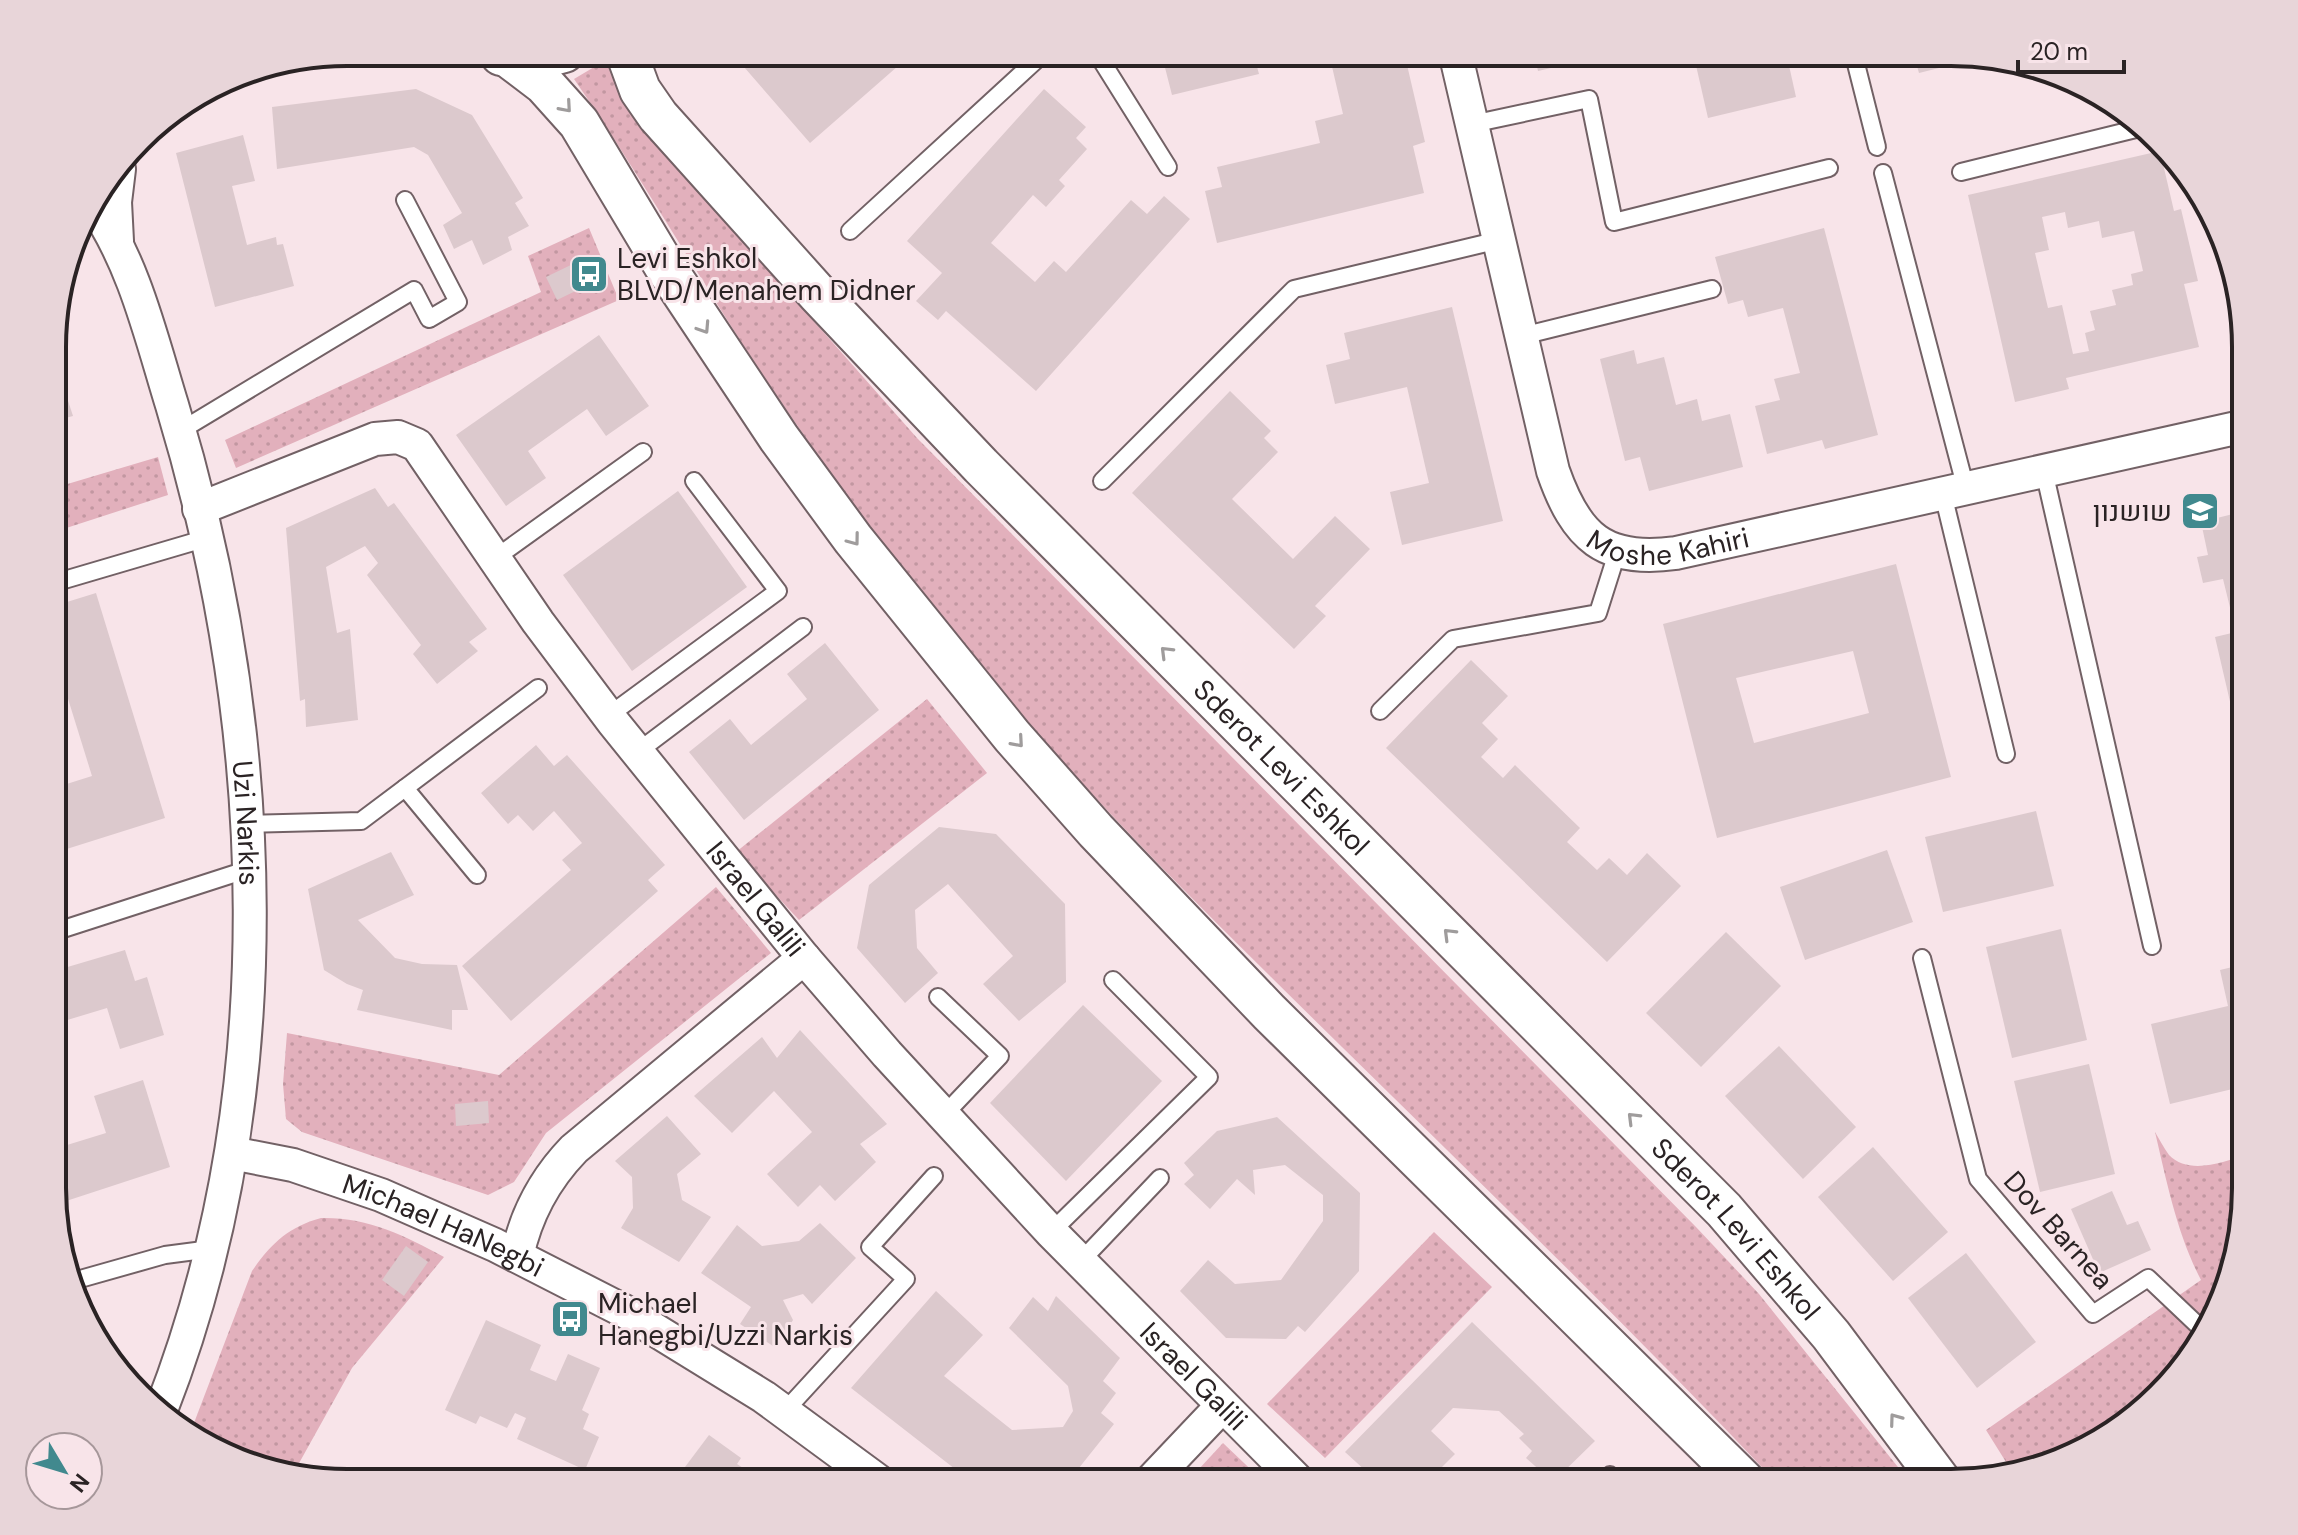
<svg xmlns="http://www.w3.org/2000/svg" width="2298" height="1535" font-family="'DM Sans',Heebo,sans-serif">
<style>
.park{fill:url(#park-dots)}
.building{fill:#dcc9cd;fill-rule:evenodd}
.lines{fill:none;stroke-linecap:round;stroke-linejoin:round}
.service-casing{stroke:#726165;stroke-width:20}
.minor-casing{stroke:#726165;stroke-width:36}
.tertiary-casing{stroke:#726165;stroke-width:44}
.service{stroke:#fff;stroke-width:16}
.minor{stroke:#fff;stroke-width:32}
.tertiary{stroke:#fff;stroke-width:40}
.oneway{stroke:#9f9c9c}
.labels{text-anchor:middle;stroke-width:6;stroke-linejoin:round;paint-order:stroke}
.poi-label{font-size:28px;fill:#2a2324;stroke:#f8e4e9;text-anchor:start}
.street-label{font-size:28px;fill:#2a2324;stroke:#f8e4e9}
.rim{fill:none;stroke:#2a2324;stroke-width:4}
</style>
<defs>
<pattern id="park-dots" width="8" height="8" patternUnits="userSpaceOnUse" patternTransform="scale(2)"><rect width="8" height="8" fill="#e2b0bc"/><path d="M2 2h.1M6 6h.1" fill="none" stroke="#c297a1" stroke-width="1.8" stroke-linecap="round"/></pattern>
</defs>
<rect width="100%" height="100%" fill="#f8e4e9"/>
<g class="park">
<path d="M611 57 653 139 917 438 1696 1227 1759 1294 1910 1482H1776C1635 1333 1488 1190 1342 1047 1220 927 1097 807 988 676 903 573 822 466 749 354 690 263 636 169 574 79Z"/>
<path d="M589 228 619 300 236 468 225 440 541 292 528 256Z"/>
<path d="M158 457 168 495 54 532V488Z"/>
<path d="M927 699 987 773 799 920 736 852Z"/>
<path d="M716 887 771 953 546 1133 514 1182 488 1195 302 1132 286 1119 283 1084 287 1033 499 1075Z"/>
<path d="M2155 1132C2159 1139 2164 1148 2169 1155 2188 1175 2224 1163 2245 1154V1207L2231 1283 2196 1352 2098 1444 2011 1470 1986 1430 2201 1280C2177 1234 2167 1183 2155 1132Z"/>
<path d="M321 1218C367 1217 404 1235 444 1257L352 1368 293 1474 252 1468 189 1436 252 1271C271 1244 288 1227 321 1218Z"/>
<path d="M1434 1232 1492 1287 1325 1458 1267 1404Z"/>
<path d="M1223 1443 1265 1483H1186Z"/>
</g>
<g class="building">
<path d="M731 52H818L823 58 829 52H914L810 143Z"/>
<path d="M1161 52H1404L1425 142 1413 146 1424 193 1217 243 1205 191 1222 187 1217 167 1320 143 1315 121 1343 114 1330 58 1299 66 1296 53 1256 63 1259 74 1172 95Z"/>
<path d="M1534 52H1592L1594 58 1538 71Z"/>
<path d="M1728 52H1786L1796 97 1708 118 1695 61Z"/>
<path d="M1913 52H1952L1983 57 1919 73Z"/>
<path d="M416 89 472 115 523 198 515 203 529 226 508 237 512 250 483 265 472 240 454 249 443 225 462 213 428 155 414 147 277 169 272 107Z"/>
<path d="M1044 89 1086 127 1076 138 1087 149 1059 180 1065 186 1046 207 1033 195 991 243 1035 282 1054 261 1066 272 1131 200 1147 214 1164 196 1190 219 1036 391 946 311 938 320 916 301 942 273 907 241Z"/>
<path d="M243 135 255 181 232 186 247 245 276 237 277 245 283 244 294 286 215 307 176 153Z"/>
<path d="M2160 151 2174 211 2181 209 2198 281 2184 284 2199 347 2066 378 2069 389 2015 402 1968 195ZM2065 212 2068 228 2099 221 2102 238 2134 231 2143 271 2131 274 2133 285 2112 290 2116 305 2090 311 2095 330 2085 333 2089 351 2073 354 2062 305 2048 308 2035 253 2049 250 2042 217Z"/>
<path d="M1824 228 1878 435 1825 449 1822 440 1767 454 1755 406 1780 400 1774 379 1800 373 1783 308 1748 317 1743 300 1728 304 1715 257Z"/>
<path d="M577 262 588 285 557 300 546 277Z"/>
<path d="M1452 307 1503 521 1402 545 1390 492 1429 483 1407 387 1335 404 1326 365 1350 359 1344 333Z"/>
<path d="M599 335 649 406 606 436 587 409 528 451 546 478 506 506 456 435Z"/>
<path d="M1634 350 1637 364 1664 357 1676 405 1697 399 1702 421 1730 414 1743 467 1649 491 1640 457 1625 461 1600 359Z"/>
<path d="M54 358 73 416 54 421Z"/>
<path d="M1230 391 1271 431 1264 438 1278 452 1232 499 1293 559 1335 516 1370 549 1315 606 1326 616 1294 649 1132 493Z"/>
<path d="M375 488 388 507 394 503 487 629 469 642 478 651 437 684 413 654 421 645 367 575 378 563 365 546 326 567 337 633 350 629 358 720 306 727 305 699 300 701 286 528Z"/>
<path d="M678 491 747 587 632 671 563 575Z"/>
<path d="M2245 511V579L2243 580 2245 590 2244 762 2215 637 2236 632 2223 579 2203 583 2197 557 2208 555 2201 522Z"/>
<path d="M1896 564 1951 777 1717 838 1663 624ZM1853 651 1869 713 1754 743 1736 678Z"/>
<path d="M96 593 165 818 54 853V788L92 776 60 673 54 675V606Z"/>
<path d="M825 643 879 710 744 820 689 752 730 719 751 745 807 699 787 674Z"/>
<path d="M1471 660 1508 696 1482 723 1498 739 1481 757 1503 778 1515 765 1580 828 1567 842 1597 870 1609 858 1627 875 1647 853 1681 886 1607 962 1386 748Z"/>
<path d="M536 745 554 766 567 755 665 865 648 880 658 891 511 1021 462 966 571 870 562 860 582 843 554 811 533 831 518 815 508 824 481 793Z"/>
<path d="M2036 811 2054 886 1943 912 1925 837Z"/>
<path d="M939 827 996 834 1065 904 1066 982 1019 1021 983 984 1013 956 948 884 915 910 917 948 938 973 905 1003 857 948 869 885Z"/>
<path d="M1887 850 1913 922 1805 960 1780 887Z"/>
<path d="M391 852 414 895 358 920 395 958 422 964 457 965 468 1010H452V1030L357 1010 363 990 347 984 324 970 308 889Z"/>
<path d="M2061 929 2087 1040 2012 1058 1986 947Z"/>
<path d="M1726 932 1781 986 1701 1067 1646 1013Z"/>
<path d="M125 950 135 981 147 977 164 1035 120 1049 107 1008 64 1021 54 991V971Z"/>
<path d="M2245 964V1086L2170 1104 2151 1024 2228 1006 2220 970Z"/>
<path d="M1083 1005 1162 1081 1066 1181 990 1103Z"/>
<path d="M800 1030 887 1124 860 1144 876 1162 835 1201 820 1185 798 1207 767 1174 812 1132 774 1091 732 1133 694 1096 762 1037 777 1058Z"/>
<path d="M1779 1046 1856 1127 1803 1179 1725 1096Z"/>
<path d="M2089 1064 2115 1174 2040 1192 2014 1081Z"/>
<path d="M143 1080 170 1167 54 1205V1149L106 1133 94 1096Z"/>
<path d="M488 1101 489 1123 456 1126 455 1104Z"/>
<path d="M667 1116 701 1154 677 1174 682 1200 711 1217 679 1262 621 1228 633 1208 632 1177 615 1161Z"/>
<path d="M1277 1117 1360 1193 1359 1271 1305 1332 1298 1326 1286 1339 1226 1338 1180 1291 1208 1260 1235 1284 1281 1280 1323 1221V1195L1285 1165 1253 1170 1255 1195 1237 1179 1210 1209 1184 1184 1194 1175 1184 1163 1217 1131Z"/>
<path d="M1873 1147 1948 1232 1893 1281 1818 1197Z"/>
<path d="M2112 1191 2127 1225 2138 1221 2151 1250 2099 1273 2071 1209Z"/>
<path d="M820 1223 856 1258 812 1304 803 1294 783 1300 793 1320 776 1348 740 1324 751 1307 701 1273 737 1225 762 1246 799 1241Z"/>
<path d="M406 1246 428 1262 404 1296 382 1280Z"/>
<path d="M1966 1253 2036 1342 1977 1388 1908 1298Z"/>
<path d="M936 1291 983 1335 944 1376 1012 1430 1063 1427 1073 1411 1068 1386 1009 1328 1033 1297 1048 1311 1056 1296 1120 1358 1103 1381 1116 1393 1101 1413 1114 1424 1067 1483H973L851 1388Z"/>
<path d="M486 1320 541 1345 530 1370 556 1381 568 1354 600 1368 582 1410 589 1414 583 1429 599 1437 585 1470 517 1439 526 1418 515 1413 507 1428 480 1416 476 1424 445 1410Z"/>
<path d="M1472 1322 1595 1441 1553 1482 1526 1458 1532 1451 1519 1438 1524 1434 1499 1411 1453 1408 1431 1431 1455 1454 1433 1476 1438 1483H1379L1345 1452Z"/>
<path d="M709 1435 741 1458 737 1464 749 1472 739 1483H673Z"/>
</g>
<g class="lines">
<defs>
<g id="service">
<path d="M1096 52 1168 167"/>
<path d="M1853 52 1877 147"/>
<path d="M1472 124 1589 99 1614 222 1829 168"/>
<path d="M1961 172 2140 128"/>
<path d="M1883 173 1966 489"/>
<path d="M850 231 1045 52"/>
<path d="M1522 336 1712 289"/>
<path d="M180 431 414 290 429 319 458 302 405 200"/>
<path d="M2044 471 2152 946"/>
<path d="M1102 481 1294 289 1499 240"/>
<path d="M1943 494 2006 754"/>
<path d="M494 559 643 452"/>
<path d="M54 583 207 538"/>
<path d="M1380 711 1453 639 1598 613 1617 553"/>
<path d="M608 716 778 591 694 481"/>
<path d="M636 753 803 627"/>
<path d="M405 788 477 875"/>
<path d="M246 824 361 821 538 688"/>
<path d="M54 932 249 869"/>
<path d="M1922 958 1978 1179 2093 1314 2148 1278 2206 1333"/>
<path d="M938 997 1000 1056 943 1116"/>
<path d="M1051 1232 1209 1077 1113 980"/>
<path d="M1080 1262 1160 1178"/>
<path d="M73 1281 165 1255 211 1249"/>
<path d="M784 1412 906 1279 870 1247 934 1176"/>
<path d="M1610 1475 1618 1483"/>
<path d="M1523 1483 1528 1477"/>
</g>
<g id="minor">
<path id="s1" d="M1455 52 1553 471C1576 537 1604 563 1676 553L2245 426"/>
<path id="s2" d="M92 203C134 262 151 337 172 405 270 729 285 1092 161 1410"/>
<path d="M117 241 115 202 119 169"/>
<path id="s3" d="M199 509 375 439 398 437 417 445 538 622 613 722 804 958 887 1054 1051 1232 1300 1483"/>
<path id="s4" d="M232 1153 293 1165 381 1195 495 1245 626 1312 764 1397 881 1483"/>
<path d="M517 1256C526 1214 544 1180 574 1149L804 958"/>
<path d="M1149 1483 1222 1406"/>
</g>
<g id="tertiary">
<path id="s5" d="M626 52 640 90 658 116 817 293 981 466 1724 1210 1831 1335 1941 1482"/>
<path d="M501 55 542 58 564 52"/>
<path d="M507 56 544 84 579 123 664 265 779 438 853 539 1012 736 1096 831 1269 1012 1745 1482"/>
</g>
</defs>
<use href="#service" class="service-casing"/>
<use href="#minor" class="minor-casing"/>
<use href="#tertiary" class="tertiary-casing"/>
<use href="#service" class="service"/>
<use href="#minor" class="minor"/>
<use href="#tertiary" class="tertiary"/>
</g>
<defs><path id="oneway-chevron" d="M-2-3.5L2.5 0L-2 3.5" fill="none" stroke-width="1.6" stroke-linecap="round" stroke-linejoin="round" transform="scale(2)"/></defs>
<g class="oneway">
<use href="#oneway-chevron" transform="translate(566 107) rotate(49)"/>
<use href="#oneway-chevron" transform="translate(704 328) rotate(57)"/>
<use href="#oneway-chevron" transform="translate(854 540) rotate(53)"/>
<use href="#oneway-chevron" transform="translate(1166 652) rotate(-135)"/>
<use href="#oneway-chevron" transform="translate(1018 742) rotate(49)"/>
<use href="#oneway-chevron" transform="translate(1449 934) rotate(-135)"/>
<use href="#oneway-chevron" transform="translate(1633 1118) rotate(-135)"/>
<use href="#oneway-chevron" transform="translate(1895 1419) rotate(-126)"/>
</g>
<defs>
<symbol id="bus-square" viewBox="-11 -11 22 22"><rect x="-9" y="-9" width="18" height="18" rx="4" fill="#41898e" stroke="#f8e4e9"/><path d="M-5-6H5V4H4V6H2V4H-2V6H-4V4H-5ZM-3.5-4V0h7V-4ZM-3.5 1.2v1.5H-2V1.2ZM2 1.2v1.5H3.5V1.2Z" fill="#fff"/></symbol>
<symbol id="school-square" viewBox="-11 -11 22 22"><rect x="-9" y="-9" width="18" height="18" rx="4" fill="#41898e" stroke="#f8e4e9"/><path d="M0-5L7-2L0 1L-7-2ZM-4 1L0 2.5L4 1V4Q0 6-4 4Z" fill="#fff"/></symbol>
</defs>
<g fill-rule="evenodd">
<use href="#bus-square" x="567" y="252" width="44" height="44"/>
<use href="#school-square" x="2178" y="489" width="44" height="44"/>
<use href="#bus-square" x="548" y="1297" width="44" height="44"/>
</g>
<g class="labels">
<g class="poi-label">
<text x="617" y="268">Levi Eshkol<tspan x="617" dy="32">BLVD/Menahem Didner</tspan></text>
<text x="2172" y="521" text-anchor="end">שושנון</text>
<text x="598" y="1313">Michael<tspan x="598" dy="32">Hanegbi/Uzzi Narkis</tspan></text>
</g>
<g class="street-label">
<text dy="10" stroke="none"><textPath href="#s1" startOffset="588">Moshe Kahiri</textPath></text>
<text dy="10" stroke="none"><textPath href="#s5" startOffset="974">Sderot Levi Eshkol</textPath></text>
<text dy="10" stroke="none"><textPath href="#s2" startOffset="644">Uzi Narkis</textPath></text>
<text dy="10" stroke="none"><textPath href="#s3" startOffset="800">Israel Galili</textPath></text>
<text dy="10" stroke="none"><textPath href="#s4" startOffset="224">Michael HaNegbi</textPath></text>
<text dy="10" stroke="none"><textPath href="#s5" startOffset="1622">Sderot Levi Eshkol</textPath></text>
<text transform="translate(2059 1230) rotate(48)" y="10">Dov Barnea</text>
<text dy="10" stroke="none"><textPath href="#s3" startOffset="1448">Israel Galili</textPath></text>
</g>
</g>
<path d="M0 0H2298V1535H0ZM347 66H1951A281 281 0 0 1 2232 347V1188A281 281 0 0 1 1951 1469H347A281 281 0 0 1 66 1188V347A281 281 0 0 1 347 66Z" fill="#e8d5d9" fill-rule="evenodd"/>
<path class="rim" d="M347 66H1951A281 281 0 0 1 2232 347V1188A281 281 0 0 1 1951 1469H347A281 281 0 0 1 66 1188V347A281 281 0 0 1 347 66Z"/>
<g transform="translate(64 1471) rotate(128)"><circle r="38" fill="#f8e4e9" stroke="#a6979a" stroke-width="2"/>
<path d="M0-6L14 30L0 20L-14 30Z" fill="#41898e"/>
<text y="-12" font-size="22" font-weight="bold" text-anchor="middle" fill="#2a2324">N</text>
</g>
<path d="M2018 60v12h106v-12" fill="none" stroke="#2a2324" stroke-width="4"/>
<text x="2030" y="60" font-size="24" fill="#2a2324" stroke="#f8e4e9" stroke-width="6" paint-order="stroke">20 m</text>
</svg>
